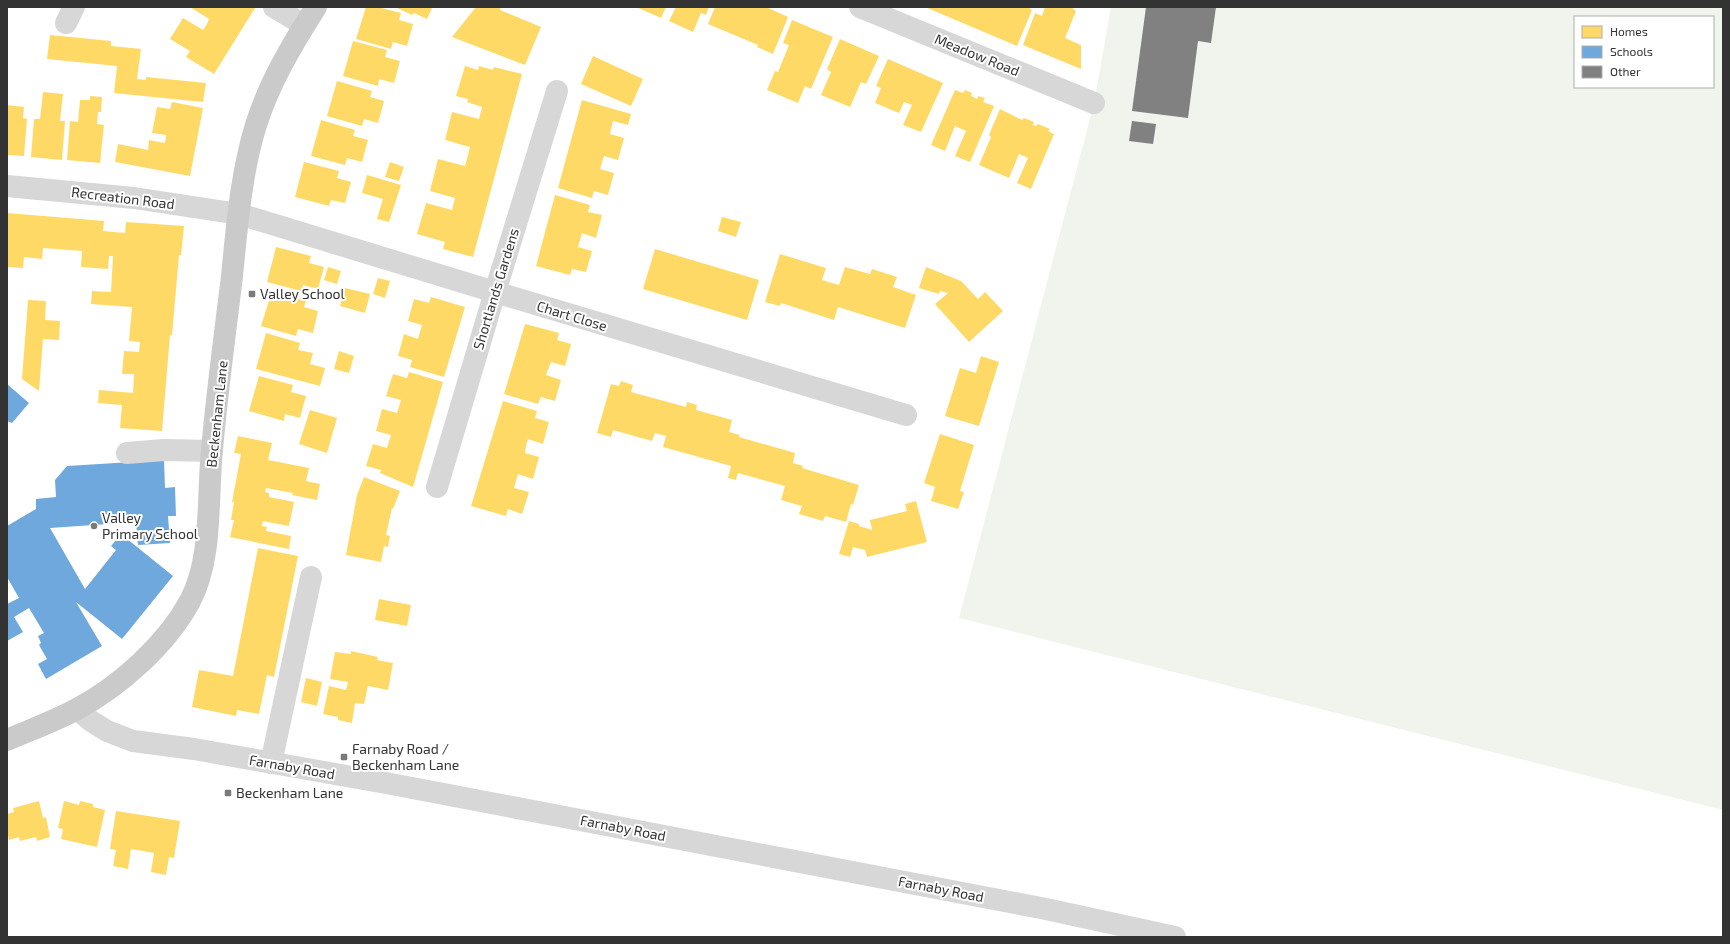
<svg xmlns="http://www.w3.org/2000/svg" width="1730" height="944" font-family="'Exo 2',sans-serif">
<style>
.green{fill:#f0f4ed;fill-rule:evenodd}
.homes{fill:#ffd966}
.schools{fill:#6fa8dc}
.building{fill:#818181}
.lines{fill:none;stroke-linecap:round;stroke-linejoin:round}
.minor{stroke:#d7d7d7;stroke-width:22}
.major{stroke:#cacaca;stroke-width:22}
.poi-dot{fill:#7a7a7a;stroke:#fff;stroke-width:1.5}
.labels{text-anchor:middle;stroke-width:4;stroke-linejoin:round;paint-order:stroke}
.street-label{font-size:14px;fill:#333;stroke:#fff}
.poi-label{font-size:14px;fill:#333;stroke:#fff;text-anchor:start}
</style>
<rect width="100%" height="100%" fill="#fff"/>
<path class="green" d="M1111 7H1723V810L959 618 1094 103ZM1575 17H1713V87H1575Z"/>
<g class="homes">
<path d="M190 7H253L255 8 214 74 186 57 190 51 170 39 183 18 203 30 207 24 209 19Z"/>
<path d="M366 7H377L401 13 399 20 413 24 407 46 393 42 391 49 356 39Z"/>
<path d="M395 7H430L432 8 427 19 414 13 412 15Z"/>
<path d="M476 7H501L500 10 541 27 525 65 452 37Z"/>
<path d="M636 7H666L661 18Z"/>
<path d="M676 7H709L706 15 701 13 693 32 669 21Z"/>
<path d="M715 7H766L788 17 773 54 757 47 758 45 708 24Z"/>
<path d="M925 7H1030V9L1032 10 1017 46Z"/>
<path d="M1045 7H1073V9L1076 11 1065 38 1081 45V69L1023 45 1035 13 1042 16Z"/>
<path d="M792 20 833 37 811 89 805 86 798 103 767 90 775 71 778 72 789 45 783 43Z"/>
<path d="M50 35 111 41V46L141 49 137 79 146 80V77L206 83 203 102 114 93 117 66 47 59Z"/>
<path d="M840 39 879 56 866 84 861 82 850 107 821 95 831 72 827 69Z"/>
<path d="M353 41 387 50 385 57 400 61 394 83 379 79 378 86 343 76Z"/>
<path d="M593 56 643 79 631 106 581 84Z"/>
<path d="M888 59 943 83 921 132 903 125 912 105 904 102 899 113 875 103 881 88 876 86Z"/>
<path d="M465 66 478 70 479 66 493 70 494 67 522 74 473 257 443 249 445 242 417 234 426 203 452 210 455 198 430 191 438 159 465 166 470 147 445 140 452 112 479 119 482 107 467 102 468 99 456 96Z"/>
<path d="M337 81 372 91 370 97 384 101 378 123 364 119 362 126 327 116Z"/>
<path d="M955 90 963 93 965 90 972 93 971 96 977 99 978 96 985 98 983 102 994 106 970 162 955 156 966 131 955 126 945 151 931 145Z"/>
<path d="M43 92 63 94 60 121H65L62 160 31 157 34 119H40Z"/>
<path d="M90 96 102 97 101 112H98L97 124 104 125 100 163 67 160 70 121 78 122 80 100H90Z"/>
<path d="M582 100 631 114 628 125 613 121 610 134 624 138 618 160 604 156 600 169 614 173 608 195 594 191 592 198 558 188Z"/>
<path d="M172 102 203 108 190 176 115 162 118 144 148 150 149 140 165 143 166 135 152 133 157 107 170 109Z"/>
<path d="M7 105 24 107 23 118 27 119 24 156 7 155Z"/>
<path d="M1000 109 1022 120 1024 118 1034 122 1033 125 1036 126 1038 124 1050 129 1048 131 1054 134 1031 189 1017 183 1028 158 1019 154 1009 178 979 165 991 137 989 135Z"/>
<path d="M321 120 355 130 353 136 368 140 362 162 347 158 345 165 311 156Z"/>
<path d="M304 162 339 171 337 178 351 182 345 203 331 200 329 206 295 197Z"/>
<path d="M390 162 404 167 399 181 385 177Z"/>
<path d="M367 175 401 185 389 222 377 219 383 199 362 193Z"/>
<path d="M555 195 590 205 588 212 602 215 596 238 582 233 578 247 592 251 586 272 572 269 570 275 536 266Z"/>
<path d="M7 213 104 221 103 231 125 233 126 222 184 226 181 255H179L172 335H170L162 431 120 428 122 405 98 403 99 390 133 393 134 374H122L124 351 139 352 140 342 129 341 132 307 91 304 92 291 111 292 113 256H109L108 269 81 267 82 251 43 248 42 259 24 257 23 268 7 267Z"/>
<path d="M722 217 741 222 736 237 718 231Z"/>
<path d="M276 247 311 256 309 263 324 267 318 289 303 285 301 291 267 282Z"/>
<path d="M655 249 759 280 747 320 643 289Z"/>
<path d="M780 254 826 268 822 280 839 285 845 267 870 274 872 269 897 277 893 287 916 295 905 328 838 307 834 320 781 303 780 306 765 302Z"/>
<path d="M328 267 341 271 337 284 324 280Z"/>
<path d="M926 267 961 281 978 299 985 292 1003 311 969 342 935 304 948 293 940 291 939 294 919 288Z"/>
<path d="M378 278 390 281 385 298 373 294Z"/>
<path d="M345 288 370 294 365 313 340 306Z"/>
<path d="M272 291 306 301 304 307 318 311 313 333 298 329 296 336 261 326Z"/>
<path d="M431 297 465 307 444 377 410 367 412 360 398 356 404 334 418 339 422 325 408 321 414 299 429 303Z"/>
<path d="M28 300 46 301 45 320 60 321 59 340 43 339 39 391 22 379Z"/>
<path d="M525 324 559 333 557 340 571 344 565 366 551 362 546 375 561 380 555 401 541 397 538 404 504 394Z"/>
<path d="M266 333 300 343 298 350 313 353 310 364 325 368 320 386 256 369Z"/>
<path d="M339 351 354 356 349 373 334 369Z"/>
<path d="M981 356 999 362 979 426 945 416 960 368 976 373Z"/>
<path d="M409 372 443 382 413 487 380 473 381 470 366 466 373 444 387 448 391 435 376 431 382 409 397 413 401 400 386 396 393 374 407 378Z"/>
<path d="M259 376 293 385 291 392 306 396 300 418 285 414 284 421 249 411Z"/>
<path d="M621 381 633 385 631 392 686 407 687 402 697 405 696 410 732 420 729 432 740 435 739 437 795 453 793 463 803 466 802 468 859 485 853 505 851 504 846 522 825 516 823 521 799 514 802 506 781 500 785 486 738 473 736 480 728 478 731 466 663 447 666 436 655 433 652 441 613 430 611 437 597 433 611 384 619 386Z"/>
<path d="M503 401 537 411 535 418 549 422 543 444 528 439 526 446 525 453 539 457 533 479 518 474 514 488 529 492 522 514 508 509 506 516 471 506Z"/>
<path d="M310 410 337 418 327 453 299 444Z"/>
<path d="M940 434 974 445 960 491 964 492 958 509 931 501 935 487 924 483Z"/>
<path d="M238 436 272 443 268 460 309 468 306 481 320 484 317 500 292 495 293 493 266 488 265 492 269 493V497L294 502 289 526 263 521 262 526 267 527 266 531 291 536 289 549 230 537 234 520H231L234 502H232L241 454 234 453Z"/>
<path d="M364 477 400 491 393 509 392 508 386 535 390 536 388 547 384 546 381 562 346 555 357 495Z"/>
<path d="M916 501 927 542 867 557 865 550 853 547 850 557 839 554 849 521 859 524V526L872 530 870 520 907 511 905 504Z"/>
<path d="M258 548 298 556 274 677 267 675 259 714 237 710 236 716 192 707 199 670 233 676Z"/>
<path d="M379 599 411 605 407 626 375 620Z"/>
<path d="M351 651 378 657 377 660 393 663 388 690 368 686 364 704 355 703 352 723 338 720V717L323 714 329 686 346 690 348 682 330 679 335 652 351 654Z"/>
<path d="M306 678 322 682 317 706 301 702Z"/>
<path d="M39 801 43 818 46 817 50 837 37 841 36 837 20 841 19 837 9 840 7 830V814L14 812 13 808Z"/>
<path d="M64 801 79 805 80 801 93 804V807L105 810 97 847 61 839 63 829 58 828Z"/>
<path d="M116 811 180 821 174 858 169 857 166 875 151 872 154 853 143 851 131 849 128 869 113 866 116 850 110 849Z"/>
</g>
<g class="schools">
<path d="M7 384 29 403 12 423 7 421Z"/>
<path d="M164 460 165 488 175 487 176 516H168L170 543 138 545 136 522 50 528 85 589 116 550 111 546 121 534 173 576 122 639 76 602 102 646 46 679 38 664 47 659 39 645 41 643 38 636 44 633 29 608 14 617 23 632 7 641V604L19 598 7 577V526L36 509V499L56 497 55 480 67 466Z"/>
</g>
<g class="building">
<path d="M1146 7H1216L1211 43 1198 41 1188 118 1132 111Z"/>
<path d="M1132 121 1156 124 1153 144 1129 141Z"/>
</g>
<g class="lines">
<g class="minor">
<path d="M274 7 304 25"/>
<path d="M860 7 1094 103"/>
<path d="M66 23 74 7"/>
<path d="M7 186 134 198 239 214 495 292 906 415"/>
<path d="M127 453 164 450 212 451"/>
<path d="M437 487 495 292 557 91"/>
<path d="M77 709 91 721 107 731 133 741 194 749 386 783 1046 909 1175 937"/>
<path d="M271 763 311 577"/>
</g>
<path class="major" d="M7 740C30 730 55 721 77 709 120 686 167 644 190 601 213 558 207 498 212 450 217 392 225 334 232 276 237 226 241 173 256 125 269 83 293 43 316 7"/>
</g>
<g class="poi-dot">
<rect x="248" y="290" width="8" height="8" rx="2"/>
<circle cx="94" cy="526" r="4"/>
<rect x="340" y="753" width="8" height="8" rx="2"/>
<rect x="224" y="789" width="8" height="8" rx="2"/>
</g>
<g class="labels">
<g class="street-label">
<text transform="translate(977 55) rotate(22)" y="5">Meadow Road</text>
<text transform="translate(123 198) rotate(7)" y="5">Recreation Road</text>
<text transform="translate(496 289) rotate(-73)" y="5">Shortlands Gardens</text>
<text transform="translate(572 316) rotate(17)" y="5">Chart Close</text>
<text transform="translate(217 414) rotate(-84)" y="5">Beckenham Lane</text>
<text transform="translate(292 767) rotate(10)" y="5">Farnaby Road</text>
<text transform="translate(623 828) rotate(11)" y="5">Farnaby Road</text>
<text transform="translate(941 889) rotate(11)" y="5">Farnaby Road</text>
</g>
<g class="poi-label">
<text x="260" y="299">Valley School</text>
<text x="102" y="523">Valley<tspan x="102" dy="16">Primary School</tspan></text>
<text x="352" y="754">Farnaby Road /<tspan x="352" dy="16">Beckenham Lane</tspan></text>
<text x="236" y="798">Beckenham Lane</text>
</g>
</g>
<rect width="1730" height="944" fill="none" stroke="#333333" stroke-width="16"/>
<rect x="1574" y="16" width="140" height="72" fill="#ffffff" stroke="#adadad"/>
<rect x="1582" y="26" width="20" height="12" fill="#ffd966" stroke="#adadad"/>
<text x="1610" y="36" font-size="12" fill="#333333">Homes</text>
<rect x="1582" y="46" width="20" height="12" fill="#6fa8dc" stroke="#adadad"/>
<text x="1610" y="56" font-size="12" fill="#333333">Schools</text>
<rect x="1582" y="66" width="20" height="12" fill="#818181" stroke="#adadad"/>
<text x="1610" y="76" font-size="12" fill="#333333">Other</text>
</svg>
